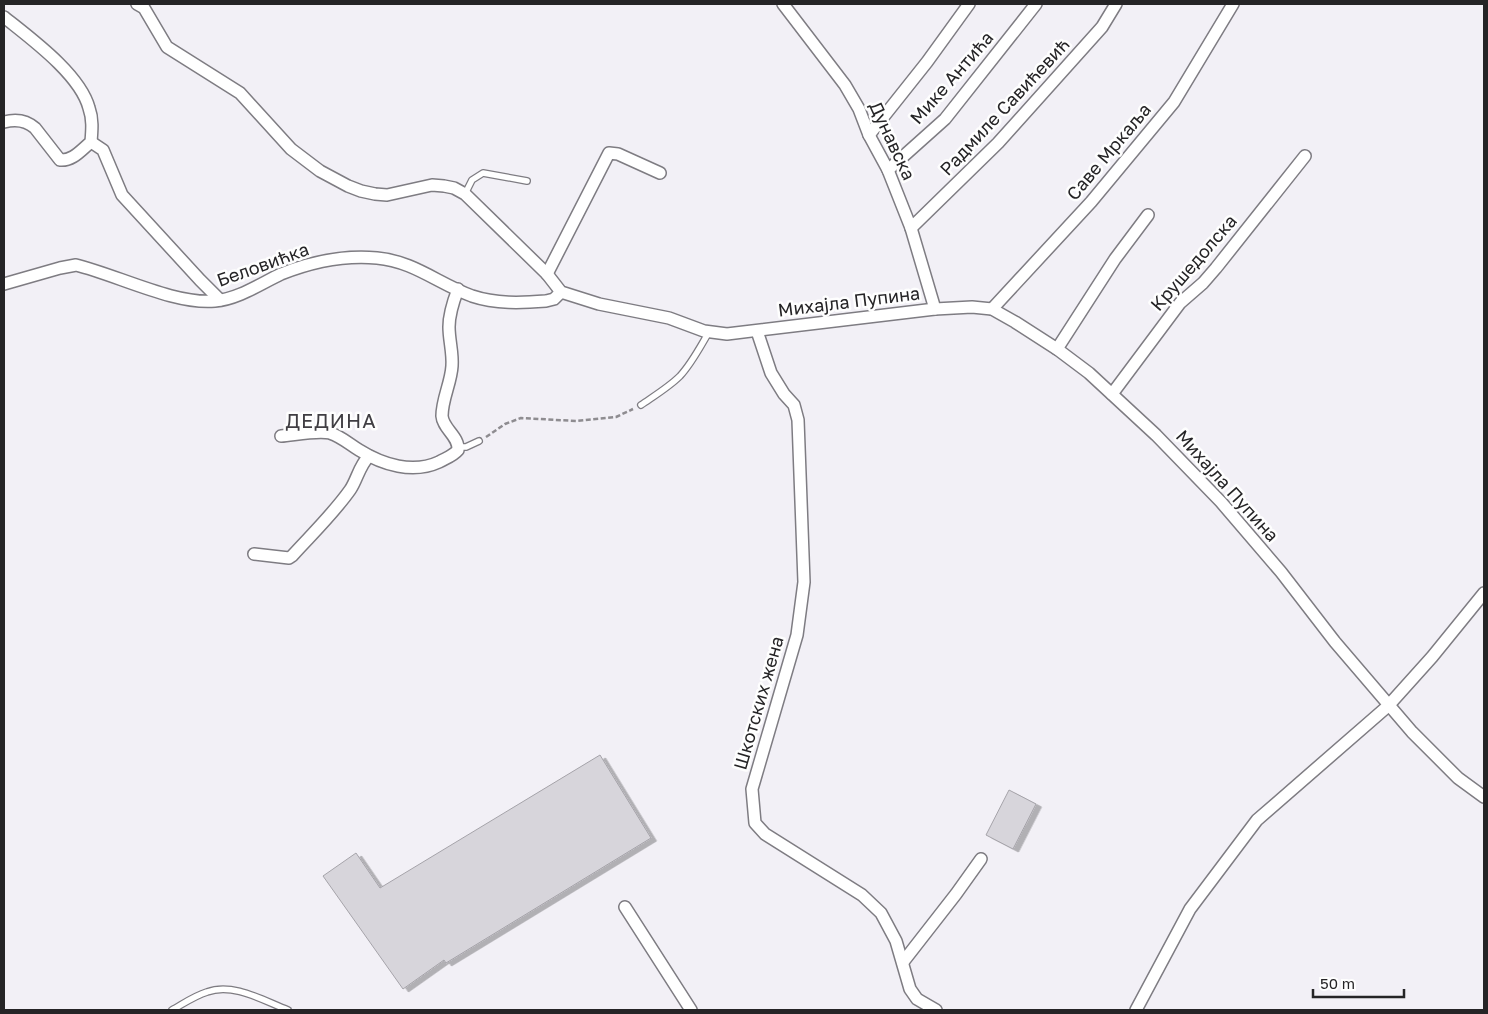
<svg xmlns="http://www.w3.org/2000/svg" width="1488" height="1014" font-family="'Golos Text',sans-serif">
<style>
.building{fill:#d7d5db;stroke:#a5a3a9;filter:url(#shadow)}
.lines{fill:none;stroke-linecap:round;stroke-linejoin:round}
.service-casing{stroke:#7e7c82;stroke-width:8}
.minor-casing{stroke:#7e7c82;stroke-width:14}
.path{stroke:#8e8c90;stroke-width:2.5;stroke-dasharray:5 2.5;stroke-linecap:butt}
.service{stroke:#fff;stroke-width:5.5}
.minor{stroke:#fff;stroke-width:11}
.labels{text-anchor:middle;stroke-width:5;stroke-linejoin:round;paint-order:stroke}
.street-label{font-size:18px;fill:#252426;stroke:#fefefe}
.quarter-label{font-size:20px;letter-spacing:1px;fill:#403e43;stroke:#fefefe}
</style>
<defs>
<filter id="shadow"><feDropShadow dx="5.5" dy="3" stdDeviation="0" flood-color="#0004"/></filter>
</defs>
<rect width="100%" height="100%" fill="#f2f0f6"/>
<g class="building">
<path d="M600 755 651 838 446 963 444 960 403 989 323 876 356 853 380 888Z"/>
<path d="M1009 790 1036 804 1013 849 986 835Z"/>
</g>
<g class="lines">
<defs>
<g id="service">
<path d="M465 194 472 180 483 173 527 181"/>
<path d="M641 405C654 396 669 387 680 376 692 363 700 347 709 332"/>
<path d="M459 447H466L479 441"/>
<path d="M172 1010C183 1004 194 996 207 992 233 982 264 1001 288 1010"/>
</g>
<g id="minor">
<path d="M137 4 144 8 167 47 240 93 291 149 320 171 348 186 361 191 375 194 387 195 432 185 444 186 454 188 465 194 547 274 561 292 599 304 669 318 704 331 727 334 935 309 972 307 992 309 1015 322 1057 349 1089 373 1156 435 1221 502 1281 572 1335 642 1412 732 1458 778 1484 797"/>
<path d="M783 4 845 85 859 109 869 135 888 170 911 228 935 309"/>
<path d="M4 17C30 38 80 74 89 108 93 119 92 130 91 142 81 150 73 161 60 160L35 128C26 120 15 119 4 122"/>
<path d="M869 135 927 62 969 4"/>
<path d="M91 142 103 150 122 195 200 280 220 300"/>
<path d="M888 170 945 119 1036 4"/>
<path d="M911 228 998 143 1102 27 1116 4"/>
<path d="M547 274 609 153 618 154 660 173"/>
<path d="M4 284 60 268 76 265C117 275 175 305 215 301 238 299 260 284 281 274 311 262 345 255 377 258 413 261 439 284 472 296 496 304 521 303 546 301L554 299 561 292"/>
<path d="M992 309 1091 202 1174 102 1233 4"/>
<path d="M757 331 771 373 784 394 794 405 798 420 804 582 797 635 752 789 755 823 765 834 862 895 881 913 896 941 910 989 917 999 936 1010"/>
<path d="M1057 349 1115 259 1148 215"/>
<path d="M1112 394 1180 303 1203 283 1216 268 1305 156"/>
<path d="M281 436C294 435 318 430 330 433 342 437 349 444 359 450 383 465 413 474 439 462 446 458 453 456 458 450 459 436 443 429 442 416 442 399 451 383 452 366 453 353 449 340 449 327 449 314 453 302 458 289"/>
<path d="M254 554 289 558 292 556C312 534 333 514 350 490 357 480 359 466 369 456"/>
<path d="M625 907 691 1010"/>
<path d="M903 962 956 894 981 859"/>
<path d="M1136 1010 1190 909 1257 820 1388 706 1432 657 1484 593"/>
</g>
</defs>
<use href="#service" class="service-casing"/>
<use href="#minor" class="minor-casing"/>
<path class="path" d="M486 437 505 424 521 418 576 421 616 417 633 409"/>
<use href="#service" class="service"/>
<use href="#minor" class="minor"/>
</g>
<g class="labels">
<g class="street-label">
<text transform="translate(952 78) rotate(-49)" y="6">Мике Антића</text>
<text transform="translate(1005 107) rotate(-47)" y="6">Радмиле Савићевић</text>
<text transform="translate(892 141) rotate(65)" y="6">Дунавска</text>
<text transform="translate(1109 152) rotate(-50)" y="6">Саве Мркаља</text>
<text transform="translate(1194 263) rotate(-49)" y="6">Крушедолска</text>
<text transform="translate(263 265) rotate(-20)" y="6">Беловићка</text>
<text transform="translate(849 302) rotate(-7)" y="6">Михајла Пупина</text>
<text transform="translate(1227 486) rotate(48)" y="6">Михајла Пупина</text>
<text transform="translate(759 703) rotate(-74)" y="6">Шкотских жена</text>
</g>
<g class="quarter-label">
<text x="331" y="428">ДЕДИНА</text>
</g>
</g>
<rect width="1488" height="1014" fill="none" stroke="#252426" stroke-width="10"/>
<path d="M1313 989v8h91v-8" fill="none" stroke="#252426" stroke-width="2.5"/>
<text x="1320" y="989" font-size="15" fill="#252426" stroke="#fefefe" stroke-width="4" paint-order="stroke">50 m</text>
</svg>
